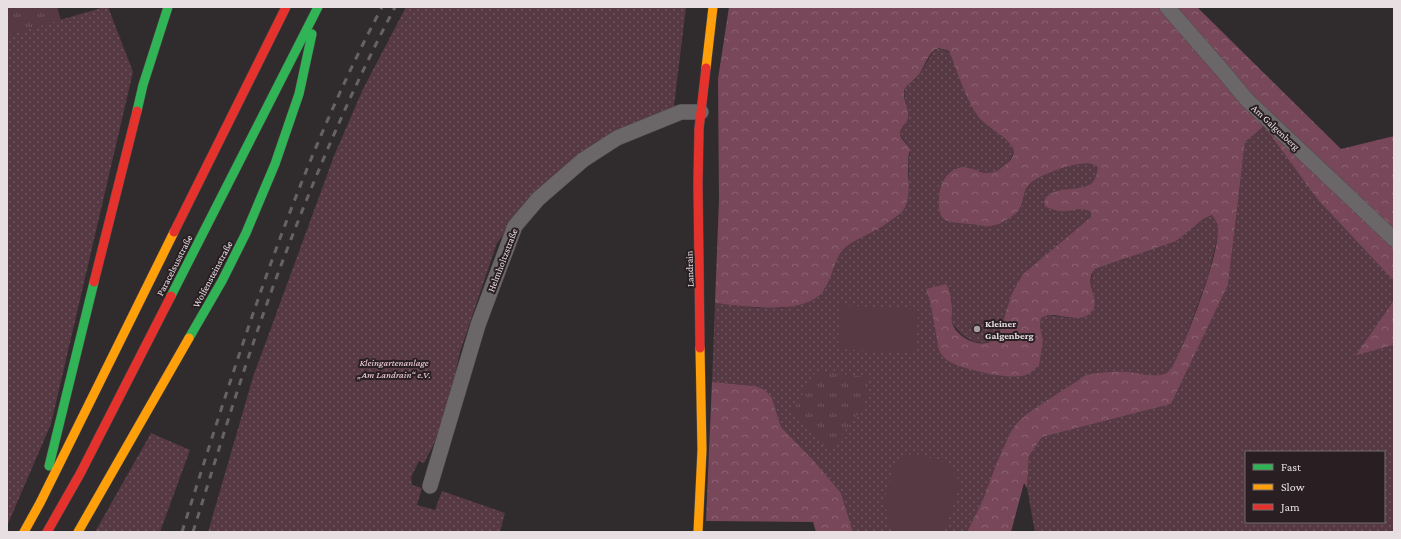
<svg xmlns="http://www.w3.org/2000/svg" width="1401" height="539" font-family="'Crimson Pro',serif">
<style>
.grass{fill:url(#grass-dots);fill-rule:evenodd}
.forest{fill:url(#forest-crowns)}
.park{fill:url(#park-tufts)}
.pitch{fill:#573944}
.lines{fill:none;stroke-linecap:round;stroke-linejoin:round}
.street-casing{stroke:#4e484b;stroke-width:16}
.fast-casing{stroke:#4e484b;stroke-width:10}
.slow-casing{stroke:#4e484b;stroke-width:10}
.jam-casing{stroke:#4e484b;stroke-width:10}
.street{stroke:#6b6668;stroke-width:15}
.fast{stroke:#30b455;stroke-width:9}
.slow{stroke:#ff9f0a;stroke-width:9}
.jam{stroke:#e5322d;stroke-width:9}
.rail{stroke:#676264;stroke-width:3;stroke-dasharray:7 7;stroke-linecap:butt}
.poi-dot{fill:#a7a0a3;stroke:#291f22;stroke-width:1.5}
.labels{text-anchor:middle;stroke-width:4;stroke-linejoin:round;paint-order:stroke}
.street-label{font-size:10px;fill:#e7dfe2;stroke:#291f22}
.poi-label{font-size:10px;font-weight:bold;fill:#e7dfe2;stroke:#291f22;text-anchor:start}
.park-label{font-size:10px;font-style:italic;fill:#f9d5e1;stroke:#291f22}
</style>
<defs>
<pattern id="grass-dots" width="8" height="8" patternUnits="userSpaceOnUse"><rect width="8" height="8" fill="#573944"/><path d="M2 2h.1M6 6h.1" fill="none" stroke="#6f555f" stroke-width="1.8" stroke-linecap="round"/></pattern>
<pattern id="forest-crowns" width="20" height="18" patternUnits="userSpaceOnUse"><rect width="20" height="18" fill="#78485a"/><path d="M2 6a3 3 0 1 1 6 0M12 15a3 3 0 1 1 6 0" fill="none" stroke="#8b6271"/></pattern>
<pattern id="park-tufts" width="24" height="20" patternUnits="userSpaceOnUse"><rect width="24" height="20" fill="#573944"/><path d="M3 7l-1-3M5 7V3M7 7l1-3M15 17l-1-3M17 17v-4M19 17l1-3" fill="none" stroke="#6f555f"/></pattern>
</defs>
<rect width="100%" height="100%" fill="#302b2d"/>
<g class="grass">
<path d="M105 7H108L133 72 51 424 7 526V35Z"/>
<path d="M406 7H686L674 106 664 114 632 127 516 218 497 243 460 352 448 408 433 446 424 463 419 461 411 477 412 485 422 488 417 505 435 510 442 491 505 513 500 532H208L253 377 334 156 363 89Z"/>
<path d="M939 48 949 52 951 56C958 74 968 106 981 120 992 131 1007 136 1014 150 1011 163 1000 174 986 173 980 172 973 169 967 167L993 227C1003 222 1017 215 1022 205 1026 195 1020 193 1031 183 1041 174 1090 155 1098 168 1097 172 1097 177 1095 180 1090 190 1062 190 1052 193L1065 211C1074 209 1084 206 1091 212V217L1023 274 1012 293 998 337C994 341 991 342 985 343 969 343 960 334 951 322L952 301 949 290 926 289 931 306 972 370 1005 375 1021 376 1043 340 1040 326 1041 318 1049 315 1072 318 1095 301C1092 288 1088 281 1095 269L1128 258 1192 227 1203 219 1212 215 1217 221 1219 231 1208 277 1181 350 1174 366 1169 372 1163 374 1154 376 1129 372 1078 380 1048 401 1028 413 1010 433 997 462 982 502 967 532H853L841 493 814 461 781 427 772 398 755 386 712 382 715 303 759 308H782L806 303 817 298 825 289 835 262 842 251 850 244 879 228 900 214 909 177 908 161 910 154 907 144 901 137 900 134V130L907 121 908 116 904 93 906 86 916 79 933 52Z"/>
<path d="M1264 126 1318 200 1394 281V300L1357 354 1394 345V532H1035L1027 488 1029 456 1042 437 1171 404 1228 285 1245 142ZM1246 452H1384V522H1246Z"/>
<path d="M151 433 190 450 160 532H95Z"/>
</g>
<g class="forest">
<path d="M729 7H1197L1341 149 1394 136V281L1318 200 1264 126 1245 142 1228 285 1171 404 1042 437 1029 456 1027 488 1024 483 1011 532H967L982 502 997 462 1010 433 1017 423 1028 413 1086 375C1100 372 1115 371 1129 372 1141 373 1156 379 1168 372 1177 367 1204 291 1208 277 1212 264 1217 246 1218 232 1219 225 1216 220 1212 215L1203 219 1176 241 1095 269C1094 271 1091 274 1091 277 1088 289 1100 300 1092 311 1083 324 1062 314 1050 315 1047 315 1044 317 1041 318L1040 326 1043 340 1039 365C1034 370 1029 375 1021 376 1006 379 967 370 952 363 946 360 942 356 939 350L931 306 926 289 946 284C951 292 952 301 952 311 952 314 951 320 952 323 958 340 985 351 998 337L1012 293 1023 274 1091 217V212C1080 206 1077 211 1066 211 1060 212 1052 209 1046 207L1044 203C1048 183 1082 194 1093 182 1096 179 1097 172 1098 168 1090 155 1042 174 1032 182 1021 191 1026 196 1021 206 1018 214 1008 219 1001 223 991 229 981 225 971 224 952 222 937 225 939 201 939 193 940 187 944 180 948 172 959 165 969 168 975 169 981 173 986 173 994 173 1000 170 1005 165 1011 160 1013 158 1014 150 1007 136 992 131 981 120 968 106 958 74 951 56L949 51 939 48C929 51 926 63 921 71 917 80 905 85 904 91 903 100 909 109 908 118 907 124 899 128 900 134 900 140 908 143 909 149 910 153 908 157 908 161 907 176 912 195 904 209 902 213 897 216 893 219 888 222 883 226 878 229 866 236 851 241 842 251 833 263 832 278 824 290 807 317 742 306 715 303L719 200 718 79Z"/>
<path d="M1394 300V345L1356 355Z"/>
<path d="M712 382 755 386 765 390 772 398 781 427 814 461 841 493 853 532H816L813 522 706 521Z"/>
</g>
<g class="park">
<path d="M7 7H57L61 20 7 35Z"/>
<path d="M816 371 869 377 865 405 829 451 792 412Z"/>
</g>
<g class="pitch">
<path d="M840 305 918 310 916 353 838 349Z"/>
<path d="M913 453 947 463 961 483 946 528 938 532H898L890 526 884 500 896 461Z"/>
</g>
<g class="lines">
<defs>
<g id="street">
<path d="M1167 7 1222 70 1247 100 1394 239"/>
<path d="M430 486 478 325 515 226 538 199 583 160 617 138 681 112H701"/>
</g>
<g id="fast">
<path d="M137 111 143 85 168 7"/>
<path d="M171 296 318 7"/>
<path d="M189 338 222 281 246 233 275 164 299 94 312 34"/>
<path d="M49 466 94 282"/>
</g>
<g id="slow">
<path d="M706 68 713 7"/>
<path d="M24 532 40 503 174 232"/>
<path d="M78 532 189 338"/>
<path d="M698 532 702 450 700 348"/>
</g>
<g id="jam">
<path d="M174 232 286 7"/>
<path d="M94 282 137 111"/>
<path d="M700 348 698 184 699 129 706 68"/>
<path d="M47 532 80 474 171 296"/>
</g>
</defs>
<use href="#street" class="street-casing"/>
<use href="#fast" class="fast-casing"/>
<use href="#slow" class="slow-casing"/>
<use href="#jam" class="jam-casing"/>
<use href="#street" class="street"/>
<use href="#fast" class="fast"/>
<use href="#slow" class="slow"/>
<use href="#jam" class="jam"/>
<g class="rail">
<path d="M182 532C239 353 294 173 382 7"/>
<path d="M193 532C219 449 244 366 274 284 309 190 348 96 395 7"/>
</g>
</g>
<circle class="poi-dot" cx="977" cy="329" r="4"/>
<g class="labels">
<g class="street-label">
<text transform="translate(1276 127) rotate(43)" y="4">Am Galgenberg</text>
<text transform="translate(502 260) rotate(-69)" y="4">Helmholtzstraße</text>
<text transform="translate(174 265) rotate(-63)" y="4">Paracelsusstraße</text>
<text transform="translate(689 269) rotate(-92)" y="4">Landrain</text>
<text transform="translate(212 274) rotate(-62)" y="4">Wolfensteinstraße</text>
</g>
<g class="poi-label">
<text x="985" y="327">Kleiner<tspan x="985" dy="12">Galgenberg</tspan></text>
</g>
<g class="park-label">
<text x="394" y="366">Kleingartenanlage<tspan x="394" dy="12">„Am Landrain“ e.V.</tspan></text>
</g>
</g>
<rect width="1401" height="539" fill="none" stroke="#e7dfe2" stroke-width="16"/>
<rect x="1245" y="451" width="140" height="72" fill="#291f22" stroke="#756c6f"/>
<rect x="1253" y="464" width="20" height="6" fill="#30b455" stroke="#756c6f"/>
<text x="1281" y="471" font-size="12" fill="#e7dfe2">Fast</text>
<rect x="1253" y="484" width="20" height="6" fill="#ff9f0a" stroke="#756c6f"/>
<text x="1281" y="491" font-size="12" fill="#e7dfe2">Slow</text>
<rect x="1253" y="504" width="20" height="6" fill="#e5322d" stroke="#756c6f"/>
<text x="1281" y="511" font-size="12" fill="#e7dfe2">Jam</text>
</svg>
